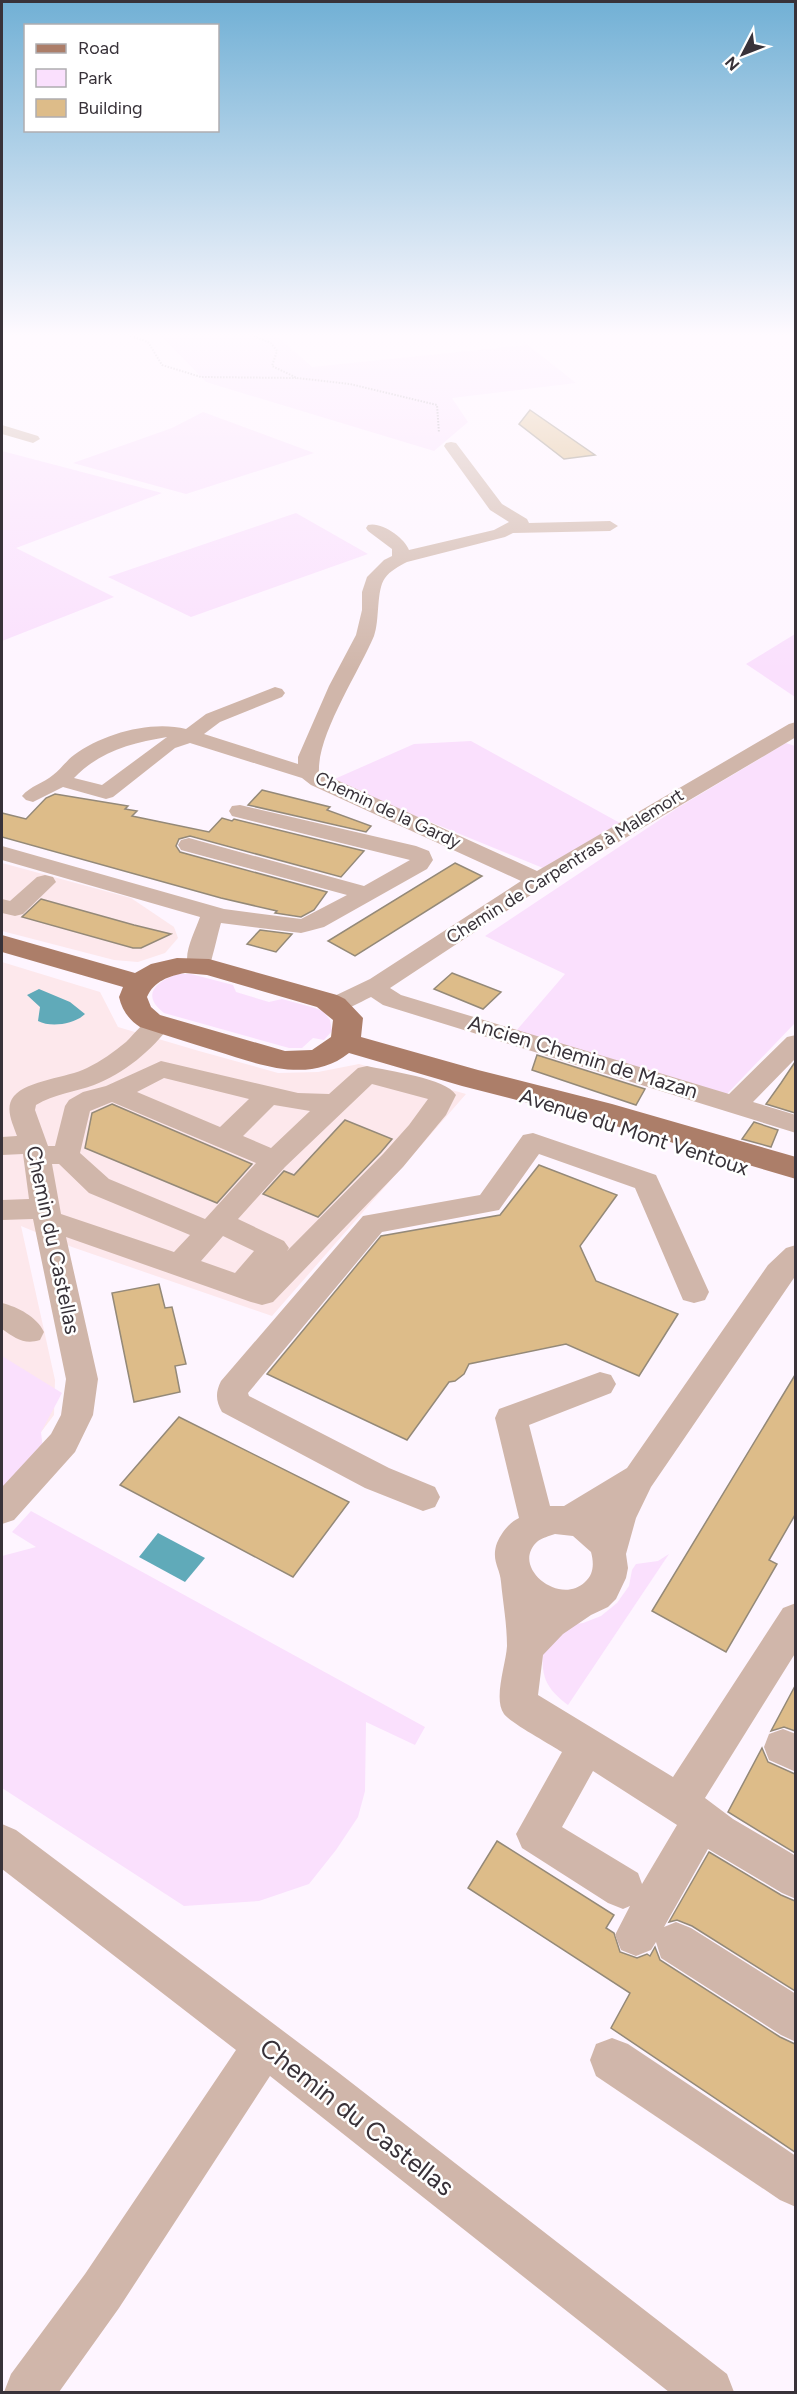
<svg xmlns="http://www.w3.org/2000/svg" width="797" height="2394" font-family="Figtree,sans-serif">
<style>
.commercial{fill:#fde8ec}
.green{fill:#fae0fd}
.water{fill:#60aab9}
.building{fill:#ddbc89;stroke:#948978;stroke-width:1.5}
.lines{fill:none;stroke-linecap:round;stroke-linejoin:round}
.path{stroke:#ada5ae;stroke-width:2;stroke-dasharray:1.5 1.5;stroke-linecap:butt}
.minor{fill:#d0b6aa;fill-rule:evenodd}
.major{fill:#ac7e69;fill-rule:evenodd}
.labels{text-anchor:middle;stroke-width:5;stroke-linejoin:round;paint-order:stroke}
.far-street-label{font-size:18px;fill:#383239;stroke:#fff}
.street-label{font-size:21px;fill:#383239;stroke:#fff}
.near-street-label{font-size:26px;fill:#383239;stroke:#fff}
</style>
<rect width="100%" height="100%" fill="#fef5ff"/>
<g class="commercial">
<path d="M2 863 131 898 174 927 178 938 165 953 138 962 114 960 2 931Z"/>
<path d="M2 962 100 992 118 1027 199 1051 278 1073 318 1072 359 1064 466 1094 272 1316 72 1247 21 1226 55 1380 54 1415 23 1456 2 1478Z"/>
</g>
<g class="green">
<path d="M160 335H276L312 367 528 345 576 383 452 398 468 422 434 451 206 382Z"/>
<path d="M203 412 314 453 186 494 73 463 172 428Z"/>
<path d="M2 451 162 493 16 548 114 597 2 641Z"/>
<path d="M296 513 368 554 191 617 108 577Z"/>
<path d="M795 634V697L746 664Z"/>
<path d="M471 741 620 823 543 868 330 781 414 744Z"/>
<path d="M786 743 795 746V1023L727 1094 516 1031 565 974 485 936 679 807Z"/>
<path d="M178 974H191L233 985 236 992 269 1002 282 999 315 1008 323 1011 330 1020 332 1031 324 1040 313 1038 302 1048H289L164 1013C140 995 157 981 178 974Z"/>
<path d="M2 1356 62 1393 41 1432 43 1449 2 1493Z"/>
<path d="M31 1511 425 1727 415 1745 366 1722 365 1791 358 1817 336 1850 309 1884 259 1901 184 1906 2 1788V1556L36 1547 12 1532Z"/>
<path d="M669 1554 568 1705C544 1687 541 1675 543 1646L567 1625 583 1623 601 1616 617 1603 629 1586 632 1570 636 1564 658 1561Z"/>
</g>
<g class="water">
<path d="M39 989 70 1002 85 1014C75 1024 51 1028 38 1021L40 1007 27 995Z"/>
<path d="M158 1533 205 1558 185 1582 139 1557Z"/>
</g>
<g class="building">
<path d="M530 410 595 455 564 459 519 424Z"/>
<path d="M262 790 330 807 327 810 371 826 366 832 248 805Z"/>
<path d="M55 794 128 806 125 809 137 811 132 816 209 832 222 818 232 821 234 819 364 851 341 877 190 836 179 839 176 846 180 852 327 892 314 910 301 917 275 913 277 911 221 898 2 837V813L26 819 46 798Z"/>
<path d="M455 863 482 876 355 956 328 941Z"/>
<path d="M41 899 134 925 171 934 141 948H133L22 917Z"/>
<path d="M260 930 292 934 276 952 247 944Z"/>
<path d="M452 973 501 992 483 1009 434 989Z"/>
<path d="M537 1055 645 1089 636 1105 532 1070Z"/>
<path d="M795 1062V1113L766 1104 781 1083Z"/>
<path d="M112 1104 252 1164 217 1203 85 1148 92 1113Z"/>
<path d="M345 1120 392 1139 381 1152 318 1217 263 1194 284 1171 294 1175Z"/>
<path d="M754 1122 778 1130 771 1147 742 1139Z"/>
<path d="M539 1165 617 1195 580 1246 596 1281 678 1314 639 1376 566 1344 469 1364 464 1374 455 1381 449 1382 407 1440 267 1374 381 1236 500 1215Z"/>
<path d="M159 1284 165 1308 172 1307 186 1364 175 1366 180 1392 134 1402 112 1293Z"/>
<path d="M795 1375V1515L769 1560 777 1564 726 1652 652 1611Z"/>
<path d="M179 1417 349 1502 293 1577 120 1485Z"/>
<path d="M795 1686V1731L784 1727 771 1731Z"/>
<path d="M762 1748 768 1762 795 1774V1853L728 1812Z"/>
<path d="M497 1841 614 1915 606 1928 614 1933 620 1952 637 1958 647 1954 650 1956 655 1947 660 1960 780 2037 795 2044V2152L611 2028 630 1993 468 1888Z"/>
<path d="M709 1852 781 1895 795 1901V1991L692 1926 677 1920 669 1922Z"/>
</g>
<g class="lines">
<g class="path">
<path d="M128 335 148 342 162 365 201 377 296 378"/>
<path d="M251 335 271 343 277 351 272 366 297 378 350 384 437 405 439 433"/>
</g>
<g class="minor">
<path d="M2 425 38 436 40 439 33 443 2 434Z"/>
<path d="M451 442 456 443 502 504 527 519 529 523 610 521 618 526 610 531 513 533 505 537 407 562C399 566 390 571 385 578 376 590 380 620 374 636 359 672 317 735 319 772L537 871 789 724 796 722V737L546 885 390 988 401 995 729 1094 787 1037 796 1035V1058L753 1102 796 1115V1133L383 1005 371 997C356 1004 342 1014 326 1010L323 1005 326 1000 370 979 521 881 311 785 302 778 190 743 175 748 113 797 106 799 63 787 33 802 26 800 22 796C30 786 44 783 53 775 61 769 66 761 74 755 102 734 151 720 186 729L206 714 275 687 282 689 285 693 282 697 220 722 204 734 298 764V757L329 686 356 635 362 610V592L367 577 384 560 392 556V549L368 531 366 528 368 525C381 521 405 538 409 550L494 530 509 522 490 510 446 449 444 446 446 443ZM167 737 102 785 74 778C100 751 131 743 167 737Z"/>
<path d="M240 805 416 846 429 851 433 860 427 869 324 927 309 931 301 933 221 923C218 933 211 965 208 970L199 972 190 970C181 956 195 932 200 917L2 860V846L224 909 301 919 347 895 181 850 178 845 181 840 189 838 364 886 410 860 232 816 229 811 232 806Z"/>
<path d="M45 875 53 877 56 882 23 914 15 916 2 913V899L10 901 37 877Z"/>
<path d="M158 1016 167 1018 171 1024C153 1050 123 1074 94 1085 75 1092 54 1094 36 1105L35 1110 48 1146H55L65 1106 69 1100 83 1092 106 1086 161 1061 298 1093 329 1094 358 1068 367 1066C388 1071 446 1078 456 1095L446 1115 403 1167 273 1302 262 1305 251 1302 66 1237 98 1379 93 1415 75 1452 14 1520 2 1524V1487L51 1434 61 1415 66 1379 33 1219 2 1220V1200L29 1199 23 1154 2 1155V1137L17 1136C13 1124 4 1108 14 1096 28 1080 67 1078 87 1068 101 1061 114 1052 126 1042 136 1032 144 1020 158 1016ZM164 1078 249 1099 220 1127 137 1092ZM372 1084 428 1099 409 1125 383 1154 287 1251 289 1248 284 1241 238 1219 285 1167ZM112 1102 256 1163 205 1219 109 1179 80 1153 90 1111ZM274 1105 310 1111 271 1148 243 1136ZM52 1164H59L89 1193 190 1235 174 1252 61 1214ZM223 1236 254 1251 235 1273 201 1261Z"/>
<path d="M533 1133 656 1175 709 1292 705 1300 694 1303 683 1300 635 1188 539 1154 499 1210 382 1232 248 1393 249 1396 389 1468 435 1487 440 1497 435 1507 423 1511 365 1488 222 1412C216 1401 215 1393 221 1381L363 1216 480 1195 523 1135Z"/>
<path d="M796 1245V1275L651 1487 636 1518 626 1554 628 1568 626 1578 616 1599 608 1607 591 1615 563 1634 543 1655 538 1695 673 1777 783 1608 796 1603V1652L705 1798 733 1819 796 1856V1899L782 1893 708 1849 664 1927 676 1922 691 1928 796 1994V2042L781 2035 661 1958 656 1942 651 1950 636 1956 621 1950 615 1935 630 1906 623 1909 608 1903 522 1848 516 1834 562 1752C550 1744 511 1723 504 1714 493 1699 506 1664 507 1646 507 1624 503 1603 501 1582 500 1568 492 1562 496 1546 499 1536 509 1522 519 1518L495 1418 499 1409 600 1372 611 1375 616 1384 611 1393 529 1425 550 1506H564L627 1468 768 1265 786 1248ZM555 1534 573 1536 591 1552C594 1563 594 1574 585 1582 559 1607 509 1566 538 1541 542 1538 549 1536 555 1534ZM593 1771 677 1825 642 1884 638 1873 562 1827Z"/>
<path d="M2 1303C18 1307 37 1317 44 1332L40 1340C24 1345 15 1338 2 1329Z"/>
<path d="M783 1729 796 1734V1772L769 1760 764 1747 769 1734Z"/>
<path d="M2 1824 16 1830 339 2073 727 2374 734 2392H669L270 2076 119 2308 59 2392H4L11 2374 85 2274 236 2050 2 1869Z"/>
<path d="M612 2038 628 2044 796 2156V2207L780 2200 596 2076 590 2060 596 2044Z"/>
</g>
<path class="major" d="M2 935 135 973 151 964 177 958 209 959 337 995 345 999 363 1018 361 1037 478 1070 612 1104 796 1157V1179L595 1120 462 1086 349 1053C309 1085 259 1064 216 1051 190 1043 165 1035 140 1027 129 1020 122 1010 119 997L123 987 2 952ZM185 973 207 975 317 1007 333 1020 331 1037 312 1050 285 1051 160 1015 151 1007 147 997C154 981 169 976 185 973Z"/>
</g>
<linearGradient id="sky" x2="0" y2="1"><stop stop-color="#71b0d5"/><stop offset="0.5" stop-color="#fffaff"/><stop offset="1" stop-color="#fffaff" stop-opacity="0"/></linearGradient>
<rect width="797" height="670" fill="url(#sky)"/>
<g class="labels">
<g class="far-street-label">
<text transform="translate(388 810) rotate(25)" y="6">Chemin de la Gardy</text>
<text transform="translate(565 866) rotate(-32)" y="6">Chemin de Carpentras à Malemort</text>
</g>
<g class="street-label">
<text transform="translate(583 1057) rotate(17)" y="7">Ancien Chemin de Mazan</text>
<text transform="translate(634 1132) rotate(18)" y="7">Avenue du Mont Ventoux</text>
<text transform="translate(53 1240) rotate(78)" y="7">Chemin du Castellas</text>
</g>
<g class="near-street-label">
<text transform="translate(357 2117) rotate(38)" y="9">Chemin du Castellas</text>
</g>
</g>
<rect width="797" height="2394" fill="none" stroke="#383239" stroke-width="6"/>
<rect x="24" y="24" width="195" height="108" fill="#ffffff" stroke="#afadb0" stroke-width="1.5"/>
<rect x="36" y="44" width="30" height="9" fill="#ac7e69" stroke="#afadb0" stroke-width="1.5"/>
<text x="78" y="54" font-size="18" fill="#383239">Road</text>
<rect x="36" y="69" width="30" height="18" fill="#fae0fd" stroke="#afadb0" stroke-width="1.5"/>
<text x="78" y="84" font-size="18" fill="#383239">Park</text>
<rect x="36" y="99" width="30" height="18" fill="#ddbc89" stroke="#afadb0" stroke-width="1.5"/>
<text x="78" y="114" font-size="18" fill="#383239">Building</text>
<g transform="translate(743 54) rotate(228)" stroke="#ffffff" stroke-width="4.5" paint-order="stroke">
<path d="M0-4.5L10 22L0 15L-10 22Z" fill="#383239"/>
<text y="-9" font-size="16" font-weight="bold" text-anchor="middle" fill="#383239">N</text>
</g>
</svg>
